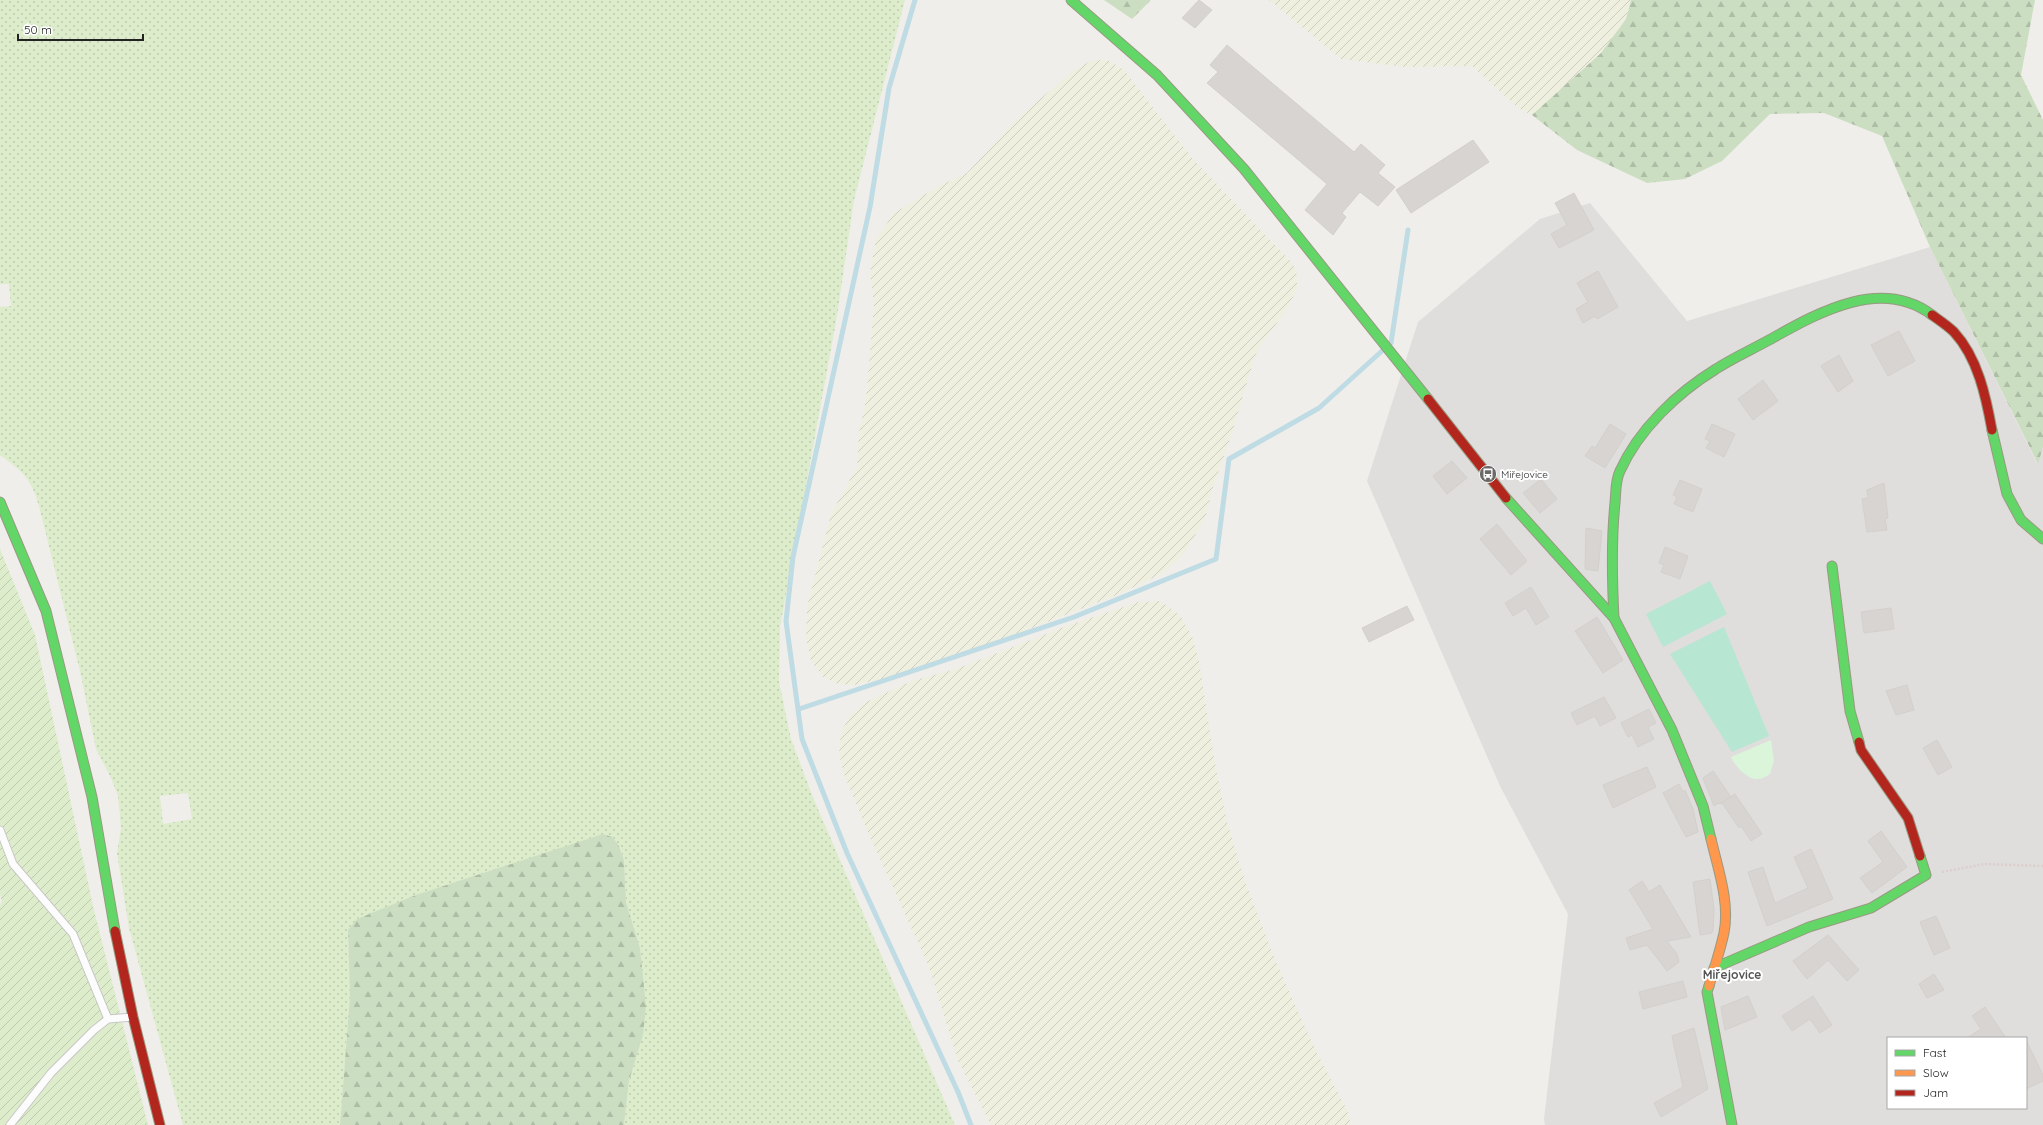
<svg xmlns="http://www.w3.org/2000/svg" width="2043" height="1125" font-family="Quicksand,sans-serif">
<style>
.residential{fill:#dfdedc;fill-rule:evenodd}
.farmland{fill:url(#farmland-furrows)}
.grass{fill:url(#grass-dots);fill-rule:evenodd}
.forest{fill:url(#forest-firs)}
.park{fill:#daf5da}
.garden{fill:url(#garden-furrows)}
.pitch{fill:#b7e6d2}
.lines{fill:none;stroke-linecap:round;stroke-linejoin:round}
.stream{stroke:#bfdbe3;stroke-width:5}
.building{fill:#d7d4d2;stroke:#d3d0cc}
.lane-casing{stroke:#c9c8c7;stroke-width:9}
.fast-casing{stroke:#999a82;stroke-width:11}
.slow-casing{stroke:#999a82;stroke-width:11}
.jam-casing{stroke:#999a82;stroke-width:11}
.path{stroke:#dccecd;stroke-width:2.5;stroke-dasharray:2 2;stroke-linecap:butt}
.lane{stroke:#fdfcfc;stroke-width:7}
.fast{stroke:#63d668;stroke-width:9}
.slow{stroke:#ff974d;stroke-width:9}
.jam{stroke:#b3261e;stroke-width:9}
.labels{text-anchor:middle;stroke-width:4;stroke-linejoin:round;paint-order:stroke}
.poi-label{font-size:10px;fill:#222;stroke:#fff;text-anchor:start}
.quarter-label{font-size:12px;font-weight:bold;fill:#555;stroke:#fff}
</style>
<defs>
<pattern id="farmland-furrows" width="10" height="10" patternUnits="userSpaceOnUse"><rect width="10" height="10" fill="#efefdf"/><path d="M-1 1l2-2M0 10L10 0M9 11l2-2" fill="none" stroke="#cdcdbf"/></pattern>
<pattern id="grass-dots" width="8" height="8" patternUnits="userSpaceOnUse"><rect width="8" height="8" fill="#ddeccb"/><path d="M2 2h.1M6 6h.1" fill="none" stroke="#bdcaae" stroke-width="1.8" stroke-linecap="round"/></pattern>
<pattern id="forest-firs" width="22" height="20" patternUnits="userSpaceOnUse"><rect width="22" height="20" fill="#cbdec1"/><path d="M5 1l3.5 6h-7zM16 11l3.5 6h-7z" fill="#aebea6"/></pattern>
<pattern id="garden-furrows" width="10" height="10" patternUnits="userSpaceOnUse"><rect width="10" height="10" fill="#ddeccb"/><path d="M-1 1l2-2M0 10L10 0M9 11l2-2" fill="none" stroke="#bdcaae"/></pattern>
</defs>
<rect width="100%" height="100%" fill="#f0eeeb"/>
<path class="residential" d="M1590 203 1687 321 1930 247 2037 463 2043 447V1125H1545L1544 1119 1568 914 1500 786 1367 481 1418 322 1540 219ZM1888 1038H2026V1108H1888Z"/>
<g class="farmland">
<path d="M1269 0H1631L1626 19 1601 53 1532 115 1518 108 1472 66 1405 67 1341 59Z"/>
<path d="M1100 60 1110 61 1124 70 1192 158 1293 264 1297 275V289L1286 311 1262 343 1255 356 1232 433 1212 490 1206 516 1185 553 1163 573 1119 594 924 670 854 685 838 684 823 677 811 661 806 639 807 607 831 514 857 467 859 433 866 400 874 304 870 273 876 239 894 213 939 186 967 173 1017 119 1074 70 1089 62Z"/>
<path d="M1159 601 1168 606 1181 617 1192 636 1199 661 1214 758 1227 822 1245 881 1276 962 1315 1049 1347 1110 1351 1125H991L958 1061 929 967 866 828 844 774 839 754 841 732 850 716 866 702 912 681 956 669 1064 627 1138 602Z"/>
</g>
<path class="grass" d="M0 0H905L854 200 837 316 780 627 779 682 791 739 814 800 955 1125H624L629 1081 643 1035 640 948 626 902 624 860 618 844 612 837 357 919 348 930 350 996 340 1125H183L129 928 117 853 121 828 118 796 111 778 96 749 80 671 39 506C31 478 23 472 0 455V307L11 306 9 284H0ZM188 793 192 819 163 824 160 796Z"/>
<g class="forest">
<path d="M1104 0H1151L1132 19Z"/>
<path d="M1631 0H2035L2021 75 2043 120V447L2038 464 1930 247 1882 136 1824 113 1770 114 1722 161 1685 179 1647 183 1577 150 1532 115 1601 53 1626 19Z"/>
<path d="M603 834 612 837 618 844 624 860 626 902 640 948 646 1006 643 1035 629 1081 624 1125H340L350 996 348 930 357 919 416 895Z"/>
</g>
<path class="park" d="M1771 740 1774 761 1770 774C1767 776 1762 779 1758 779 1747 780 1735 766 1731 757Z"/>
<path class="garden" d="M0 549 35 635 93 906 148 1125H0V906L2 902 0 894Z"/>
<g class="pitch">
<path d="M1710 581 1727 614 1663 647 1646 614Z"/>
<path d="M1724 627 1769 736 1732 752 1670 654Z"/>
</g>
<g class="lines">
<g class="stream">
<path d="M915 0 889 88 870 207 793 557 786 621 802 739 847 853 958 1092 971 1125"/>
<path d="M1389 345 1391 343 1408 230"/>
<path d="M799 709 1074 617 1216 559 1229 459 1319 408 1383 350"/>
</g>
</g>
<g class="building">
<path d="M1199 0 1212 10 1195 28 1182 18Z"/>
<path d="M1227 45 1354 152 1361 144 1385 165 1378 173 1395 187 1378 206 1360 192 1342 213 1346 217 1333 235 1305 210 1327 184 1207 83 1218 72 1210 65Z"/>
<path d="M1473 140 1489 162 1411 213 1396 190Z"/>
<path d="M1574 193 1594 230 1559 248 1551 234 1567 225 1555 203Z"/>
<path d="M1598 271 1618 307 1597 319 1595 316 1583 323 1576 309 1588 302 1577 283Z"/>
<path d="M1899 331 1915 361 1888 376 1871 345Z"/>
<path d="M1839 355 1853 381 1838 392 1821 366Z"/>
<path d="M1763 380 1778 401 1753 420 1738 399Z"/>
<path d="M1610 424 1626 434 1605 468 1585 456 1592 446 1595 448Z"/>
<path d="M1712 424 1735 434 1724 457 1706 448 1710 441 1705 439Z"/>
<path d="M1452 461 1467 478 1447 494 1433 476Z"/>
<path d="M1541 479 1557 499 1540 513 1523 493Z"/>
<path d="M1680 480 1702 489 1693 512 1674 504 1677 497 1673 495Z"/>
<path d="M1884 483 1888 518 1885 519 1887 530 1867 532 1862 499 1868 498 1867 490Z"/>
<path d="M1497 524 1527 561 1511 575 1480 539Z"/>
<path d="M1586 528 1602 531 1598 571 1585 569Z"/>
<path d="M1665 547 1688 556 1680 579 1661 572 1664 565 1659 563Z"/>
<path d="M1531 587 1549 617 1536 625 1526 608 1513 616 1505 603Z"/>
<path d="M1407 606 1414 620 1369 642 1362 628Z"/>
<path d="M1891 608 1894 629 1864 633 1861 612Z"/>
<path d="M1597 617 1623 660 1603 673 1575 631Z"/>
<path d="M1907 685 1914 710 1896 715 1886 691Z"/>
<path d="M1604 697 1616 718 1600 726 1595 716 1577 725 1571 713Z"/>
<path d="M1649 709 1656 723 1648 727 1654 739 1638 747 1632 735 1628 737 1621 723Z"/>
<path d="M1937 740 1952 767 1938 775 1923 748Z"/>
<path d="M1647 767 1656 787 1613 808 1603 785Z"/>
<path d="M1713 771 1731 797 1720 804 1719 803 1714 806 1703 778Z"/>
<path d="M1679 784 1683 792 1685 790 1693 809 1698 832 1686 837 1663 793Z"/>
<path d="M1735 794 1762 834 1751 841 1741 826 1739 828 1722 803Z"/>
<path d="M1881 831 1907 867 1872 893 1860 878 1883 862 1868 841Z"/>
<path d="M1811 849 1833 899 1767 926 1748 872 1763 867 1775 903 1808 888 1794 857Z"/>
<path d="M1710 879 1714 909 1713 930 1712 933 1700 935 1693 882Z"/>
<path d="M1642 881 1649 892 1660 885 1691 937 1667 941 1677 954 1679 962 1667 971 1647 945 1630 950 1626 938 1653 929 1629 890Z"/>
<path d="M1936 916 1950 948 1934 955 1920 922Z"/>
<path d="M1828 935 1859 970 1847 981 1828 960 1807 979 1793 961Z"/>
<path d="M1934 974 1944 990 1927 998 1919 984Z"/>
<path d="M1683 981 1687 997 1643 1009 1639 992Z"/>
<path d="M1748 996 1757 1017 1725 1030 1721 1007Z"/>
<path d="M1813 996 1832 1025 1820 1033 1810 1019 1792 1031 1782 1016Z"/>
<path d="M1985 1007 2006 1038H1967L1981 1029 1972 1016Z"/>
<path d="M1694 1028 1708 1089 1661 1117 1654 1103 1683 1087 1672 1036Z"/>
<path d="M2026 1040 2043 1075V1081L2026 1089Z"/>
</g>
<g class="lines">
<defs>
<g id="lane">
<path d="M0 830 13 864 73 934 108 1019"/>
<path d="M10 1125 51 1073 94 1030 108 1019 133 1017"/>
</g>
<g id="fast">
<path d="M1071 0 1157 75 1244 169 1428 399"/>
<path d="M1992 430 2007 494 2021 520 2043 539"/>
<path d="M1506 498 1614 618 1672 730 1703 806 1711 839"/>
<path d="M0 502 46 611 92 797 115 931"/>
<path d="M1832 566 1850 711 1859 742"/>
<path d="M1614 618C1612 580 1611 542 1615 503 1616 493 1615 481 1620 471 1639 429 1677 393 1716 369 1733 358 1751 350 1769 340 1816 314 1880 276 1932 315"/>
<path d="M1714 968 1809 927 1871 908 1926 875 1920 856"/>
<path d="M1709 986 1707 992 1732 1125"/>
</g>
<path id="slow" d="M1709 986C1714 969 1720 951 1724 933 1730 902 1718 869 1711 839"/>
<g id="jam">
<path d="M1932 315C1939 320 1948 326 1954 332 1978 358 1986 397 1992 430"/>
<path d="M1428 399 1506 498"/>
<path d="M1859 742 1861 750 1908 818 1920 856"/>
<path d="M115 931 133 1017 160 1125"/>
</g>
</defs>
<use href="#lane" class="lane-casing"/>
<use href="#fast" class="fast-casing"/>
<use href="#slow" class="slow-casing"/>
<use href="#jam" class="jam-casing"/>
<path class="path" d="M1942 872 1984 864 2043 866"/>
<use href="#lane" class="lane"/>
<use href="#fast" class="fast"/>
<use href="#slow" class="slow"/>
<use href="#jam" class="jam"/>
</g>
<defs>
<symbol id="bus-disc" viewBox="-11 -11 22 22"><circle r="9.5" fill="#6a6968" stroke="#fff"/><path d="M-5-6H5V4H4V6H2V4H-2V6H-4V4H-5ZM-3.5-4V0h7V-4ZM-3.5 1.2v1.5H-2V1.2ZM2 1.2v1.5H3.5V1.2Z" fill="#fff"/></symbol>
</defs>
<g fill-rule="evenodd">
<use href="#bus-disc" x="1478" y="464" width="20" height="20"/>
</g>
<g class="labels">
<g class="poi-label">
<text x="1501" y="478">Miřejovice</text>
</g>
<g class="quarter-label">
<text x="1732" y="979">Miřejovice</text>
</g>
</g>
<rect x="1887" y="1037" width="140" height="72" fill="#ffffff" stroke="#a7a7a7"/>
<rect x="1895" y="1050" width="20" height="6" fill="#63d668" stroke="#a7a7a7"/>
<text x="1923" y="1057" font-size="12" fill="#222222">Fast</text>
<rect x="1895" y="1070" width="20" height="6" fill="#ff974d" stroke="#a7a7a7"/>
<text x="1923" y="1077" font-size="12" fill="#222222">Slow</text>
<rect x="1895" y="1090" width="20" height="6" fill="#b3261e" stroke="#a7a7a7"/>
<text x="1923" y="1097" font-size="12" fill="#222222">Jam</text>
<path d="M18 34v6h125v-6" fill="none" stroke="#222222" stroke-width="2"/>
<text x="24" y="34" font-size="12" fill="#222222" stroke="#ffffff" stroke-width="3" paint-order="stroke">50 m</text>
</svg>
